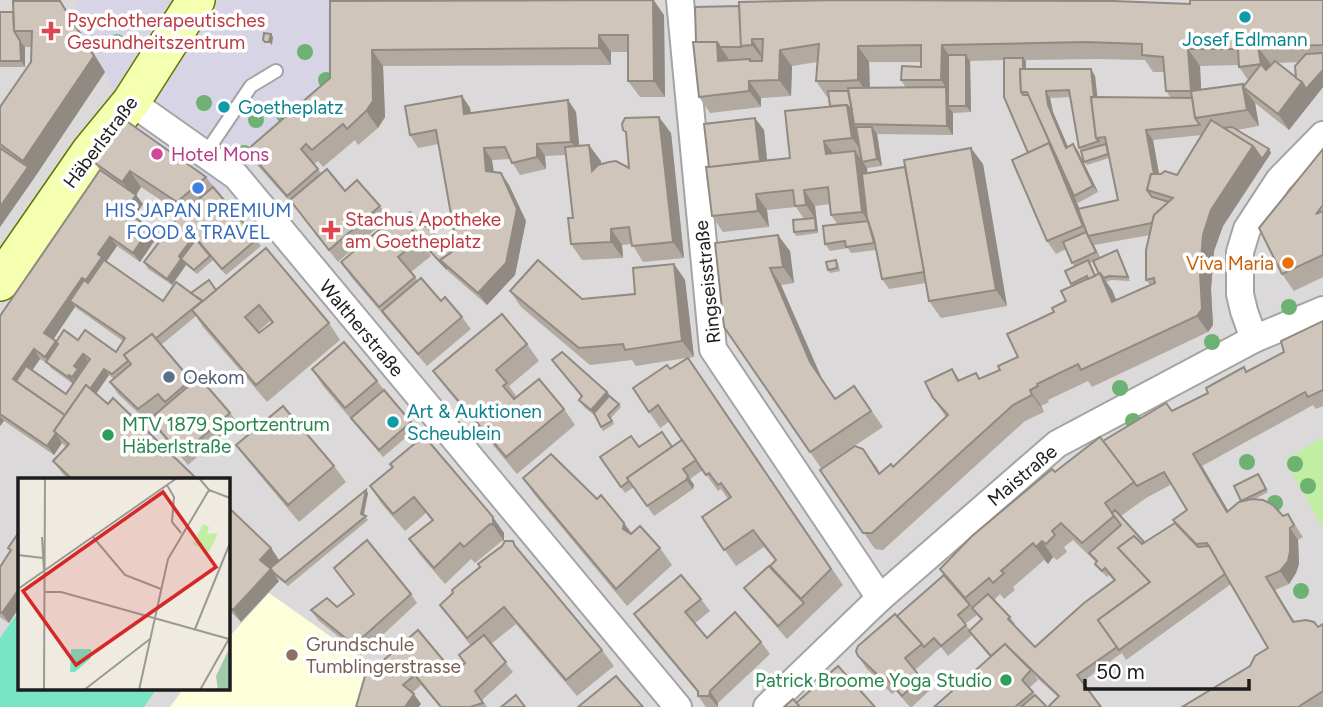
<svg xmlns="http://www.w3.org/2000/svg" width="1323" height="707" font-family="Figtree,sans-serif">
	<style>
		.residential { fill: #dbd9d9; fill-rule: evenodd }
		.education { fill: #fcffda }
		.grass { fill: #c1eea2 }
		.pitch { fill: #78e5c4 }
		.plaza { fill: #d7d5e5 }
		.lines { fill: none; stroke-linecap: round; stroke-linejoin: round }
		.lane-casing { stroke: #a4a4a4; stroke-width: 16 }
		.street-casing { stroke: #a4a4a4; stroke-width: 30 }
		.secondary-casing { stroke: #607700; stroke-width: 40 }
		.lane { stroke: #fff; stroke-width: 12 }
		.street { stroke: #fff; stroke-width: 26 }
		.secondary { stroke: #f4ffb0; stroke-width: 37 }
		.tree { fill: #6db272 }
		.wall { fill: #b2a9a0; fill-rule: evenodd }
		.shaded-wall { fill: #918a82 }
		.building { fill: #cfc5ba; stroke: #918a82; stroke-width: 2; fill-rule: evenodd }
		.culture-dot { fill: #0f9aa8; stroke: #fff; stroke-width: 2.5 }
		.health-dot { fill: #e0444e; stroke: #fff; stroke-width: 2.5 }
		.hotel-dot { fill: #d1479c; stroke: #fff; stroke-width: 2.5 }
		.shop-dot { fill: #3f7fe0; stroke: #fff; stroke-width: 2.5 }
		.food-dot { fill: #e8710a; stroke: #fff; stroke-width: 2.5 }
		.service-dot { fill: #5c6f8a; stroke: #fff; stroke-width: 2.5 }
		.leisure-dot { fill: #2e9e5b; stroke: #fff; stroke-width: 2.5 }
		.education-dot { fill: #8d6e63; stroke: #fff; stroke-width: 2.5 }
		.labels { text-anchor: middle; stroke-width: 7; stroke-linejoin: round; paint-order: stroke }
		.health-label { font-size: 19px; fill: #be3a42; stroke: #fff; text-anchor: start }
		.culture-label { font-size: 19px; fill: #0d838f; stroke: #fff; text-anchor: start }
		.street-label { font-size: 19px; fill: #1d1d1d; stroke: #fff }
		.hotel-label { font-size: 19px; fill: #b23c85; stroke: #fff; text-anchor: start }
		.shop-label { font-size: 19px; fill: #366cbe; stroke: #fff }
		.food-label { font-size: 19px; fill: #c56008; stroke: #fff; text-anchor: end }
		.service-label { font-size: 19px; fill: #4e5e75; stroke: #fff; text-anchor: start }
		.leisure-label { font-size: 19px; fill: #27864d; stroke: #fff; text-anchor: start }
		.education-label { font-size: 19px; fill: #785e54; stroke: #fff; text-anchor: start }
		.inset-road { fill: none; stroke: #9b9993; stroke-width: 2 }
		.view { fill: #d62828; fill-opacity: 0.15; stroke: #d62828; stroke-width: 3.5 }
		.inset-edge { fill: none; stroke: #1d1d1d; stroke-width: 3.5 }
	</style>
	<rect width="100%" height="100%" fill="#efebe1"/>
	<path class="residential" d="M0 0H1323V707H0ZM19 480H228V688H19Z"/>
	<polygon class="education" points="269,593 381,672 421,704 421,707 170,707 184,688 228,688 228,638"/>
	<polygon class="grass" points="1323,437 1323,528 1285,460"/>
	<polygon class="pitch" points="19,611 19,688 157,688 144,707 0,707 0,638"/>
	<polygon class="plaza" points="79,0 353,0 342,17 342,94 258,166 218,194 136,137 105,72 71,17"/>
	<g class="lines">
		<defs>
			<polyline id="lane" points="205,154 251,86 276,71"/>
			<g id="street">
				<polyline points="680,0 713,349 880,598"/>
				<polyline points="131,102 236,176 678,707"/>
				<polyline points="1254,339 1244,311 1240,294 1240,252 1247,229 1279,180 1323,135"/>
				<polyline points="767,707 880,598 1057,444 1254,339 1323,310"/>
			</g>
			<polyline id="secondary" points="0,282 90,152 131,102 196,0"/>
		</defs>
		<use href="#lane" class="lane-casing"/>
		<use href="#street" class="street-casing"/>
		<use href="#secondary" class="secondary-casing"/>
		<use href="#lane" class="lane"/>
		<use href="#street" class="street"/>
		<use href="#secondary" class="secondary"/>
	</g>
	<g class="tree">
		<circle cx="117" cy="42" r="8"/>
		<circle cx="305" cy="52" r="8"/>
		<circle cx="326" cy="80" r="8"/>
		<circle cx="204" cy="103" r="8"/>
		<circle cx="284" cy="115" r="8"/>
		<circle cx="256" cy="120" r="8"/>
		<circle cx="244" cy="153" r="8"/>
		<circle cx="1289" cy="307" r="8"/>
		<circle cx="1212" cy="342" r="8"/>
		<circle cx="1120" cy="388" r="8"/>
		<circle cx="1133" cy="421" r="8"/>
		<circle cx="1247" cy="462" r="8"/>
		<circle cx="1295" cy="464" r="8"/>
		<circle cx="1308" cy="486" r="8"/>
		<circle cx="1275" cy="503" r="8"/>
		<circle cx="1301" cy="591" r="8"/>
	</g>
	<g class="wall">
		<polygon points="426,0 654,0 664,15 665,97 640,97 628,81 628,52 611,52 611,65 383,66 385,117 378,128 358,145 355,140 323,167 318,161 314,164 321,173 345,191 380,206 388,218 338,262 299,212 258,166 247,150"/>
		<path d="M1323 0V87L1289 130 1255 103 1259 126 1237 130 1269 149 1271 153 1223 226 1214 251 1211 289 1213 325 1208 332 1092 387 1088 381 1048 400 1049 402 1041 406 1044 412 1025 421 883 550 875 549 820 470 875 465 880 473 893 467 946 417 933 398 952 369 960 380 976 373 980 379 1000 370 1018 357 1054 312 1066 301 1072 286 1071 284 1074 266 1066 249 1056 254 1047 241 1028 153 1004 60 970 61 971 112 953 113V135L877 134 882 166 867 168V173L983 164 1007 306 941 318 929 301 926 283 889 289 882 279 876 250 851 253 848 248 830 251 825 244 838 225 831 215 830 204 815 206 818 233 796 236 794 232 804 219 796 207 767 210 769 227 723 232 712 216 709 167 764 130 767 161 790 158 830 106 829 97H827L816 81 817 62 792 66 791 96 761 98V107L710 113 699 97 696 42 1190 4ZM1097 59 1145 60 1153 72H1165L1166 91 1171 98 1097 97 1095 76 1091 69H1026L1025 60ZM869 62H921V67L901 80 906 88H870ZM1299 62 1296 78 1277 63ZM1239 65V67L1248 80 1244 86 1201 90 1200 66ZM1071 97 1079 148 1081 151 1084 162 1087 165 1109 158 1118 200 1079 209 1076 200 1078 203 1098 192 1078 151 1073 144 1068 147 1053 112 1050 98ZM1202 135 1177 175 1159 174 1153 140ZM1150 235 1146 280 1150 285 1116 300 1112 290 1106 282 1111 280 1130 281 1119 254 1100 258 1094 245ZM1094 262 1099 274 1096 275 1090 263Z"/>
		<polygon points="60,1 71,17 105,72 0,227 0,107 31,62 32,47 25,47 25,67 0,67 0,12 13,12"/>
		<polygon points="462,96 470,108 471,113 568,100 576,112 579,146 601,161 601,164 629,168 627,135 623,130 671,133 684,258 643,262 632,244 622,245 623,258 582,260 571,244 573,218 566,155 545,156 546,169 520,175 510,159 492,160 494,172 501,173 509,185 526,221 515,275 487,305 449,272 425,246 431,256 411,272 418,281 441,301 462,317 471,329 427,366 352,278 341,262 402,219 453,251 457,248 439,144 418,148 410,135"/>
		<polygon points="1323,149 1323,277 1294,291 1282,274"/>
		<path d="M95 163 206 177 261 246 226 275 211 258 213 260 197 274 186 265 172 285 148 269 144 262 182 214 141 187 136 195 143 204 134 217 157 237 140 262 117 246 106 262 163 301 191 293 216 290 329 323 340 340 267 402 203 327 196 316 161 345 193 382 230 413 237 422 188 465 157 429 150 419 147 421 118 394 110 382 114 379 109 375 96 394 198 480H69L62 473 53 461 66 447 62 443 54 455 4 421 0 426V316L100 170ZM75 307 123 341 116 352 78 340 56 342 53 339ZM270 321 272 323 259 333 258 332ZM40 359 48 364 51 368 73 384 66 394 32 370Z"/>
		<polygon points="715,243 790,251 794,283 781,285 822,379 835,399 854,386 883,427 821,468 724,327"/>
		<polygon points="836,260 838,263 840,271 830,273 828,270"/>
		<polygon points="674,264 685,280 694,357 688,358 843,585 787,639 753,600 744,588 773,570 775,560 764,547 736,566 702,517 728,499 721,489 718,491 703,470 690,479 694,485 693,489 654,516 634,487 625,493 600,457 639,447 673,447 682,440 670,421 660,428 633,388 670,369 686,358 636,366 632,360 590,365 521,307 510,291 582,299 635,294"/>
		<path d="M1323 321V406L1316 409 1313 405 1202 466 1228 511 1241 501 1261 477 1268 492 1255 499 1283 516 1288 514 1303 537 1298 540 1299 564 1296 573 1289 584 1275 590 1294 622 1318 627 1323 624V707H1182L1250 666 1268 648 1231 584 1126 660 1122 653 1082 682 1058 697 1034 675 1038 680 1029 688 1047 707H934L990 657 972 635 948 656 941 647 915 670 930 690 912 707H910L896 691 892 694 866 668 858 656 897 616 944 575 940 569 1055 472 1103 441 1172 411 1208 393 1244 367 1247 372 1284 352ZM1172 484 1187 510 1175 523 1144 542 1121 516 1146 498ZM1073 540 1096 562 1095 564 1100 570 1107 577 1109 575 1114 581 1035 647 1014 625 1015 624 1010 617 994 600 1000 594 1004 599 1015 590 1013 587 1044 560 1048 564 1053 557 1057 560 1067 552 1064 547ZM977 615 982 620 970 630 965 624Z"/>
		<polygon points="527,344 539,361 509,386 517,397 564,409 575,425 517,474 445,387 433,371"/>
		<polygon points="552,360 607,392 619,404 621,407 611,418 614,424 603,431 595,416 584,407 579,400 582,397"/>
		<polygon points="312,369 377,381 416,429 383,457 323,386"/>
		<polygon points="424,436 504,533 504,541 502,541 475,563 471,559 445,584 420,555 409,539 432,521 426,513 405,531 381,503 370,486 393,467"/>
		<polygon points="236,445 334,466 346,482 299,522 248,461"/>
		<polygon points="523,478 597,499 624,523 632,534 660,548 672,565 627,606 534,494"/>
		<polygon points="368,493 364,515 368,520 288,586 275,576 279,581 241,622 228,609 228,507 271,548 279,560"/>
		<polygon points="19,532 9,623 0,617 0,567 11,551 8,548"/>
		<polygon points="525,558 602,650 614,666 577,696 516,624 491,644 513,672 482,700 487,707 440,707 421,685 412,693 421,704 419,707 356,707 378,665 454,673 465,664 459,655 471,646 440,605"/>
		<polygon points="334,568 411,594 417,603 361,655 318,620 311,610 337,607 354,594"/>
		<polygon points="701,599 710,611 695,623 707,638 761,642 770,654 718,703 718,707 706,707 698,696 698,693 642,626 634,614"/>
	</g>
	<g class="shaded-wall">
		<polygon points="653,0 664,15 665,97 654,81"/>
		<polygon points="60,1 71,17 105,72 35,177 23,161"/>
		<polygon points="271,34 273,37 272,45 269,42"/>
		<polygon points="599,35 611,52 611,65 599,48"/>
		<polygon points="752,39 763,56 764,61 752,45"/>
		<polygon points="20,41 25,47 25,67 21,61"/>
		<polygon points="717,42 728,58 729,78 718,61"/>
		<polygon points="942,45 953,61 948,106 953,113 953,135 947,126 946,87 941,80"/>
		<polygon points="858,46 869,62 870,97 858,80"/>
		<polygon points="1258,47 1270,63 1272,81 1261,64"/>
		<polygon points="1188,49 1200,66 1202,107 1191,91"/>
		<polygon points="372,50 383,66 385,117 378,128 366,111"/>
		<polygon points="780,50 792,66 791,96 779,80"/>
		<polygon points="966,55 970,61 971,112 966,106"/>
		<polygon points="1023,58 1026,61 1025,92 1023,92"/>
		<polygon points="1091,69 1095,76 1102,137 1098,138"/>
		<polygon points="1323,70 1323,87 1289,130 1278,114 1302,82"/>
		<polygon points="749,81 761,98 761,107 749,91"/>
		<polygon points="1243,87 1255,103 1259,126 1247,110"/>
		<polygon points="1046,91 1050,98 1053,112 1071,154 1066,148 1048,105"/>
		<polygon points="462,96 470,108 473,127 464,114"/>
		<polygon points="568,100 576,112 580,154 571,142"/>
		<polygon points="847,105 854,114 854,124 861,134 864,154 852,138"/>
		<polygon points="659,117 671,133 684,258 673,242"/>
		<polygon points="755,118 764,130 769,178 760,166"/>
		<polygon points="872,127 877,134 882,166 877,159"/>
		<polygon points="1146,130 1153,140 1162,191 1155,181"/>
		<polygon points="824,141 836,157 826,154"/>
		<polygon points="1049,143 1076,200 1090,235 1083,226"/>
		<polygon points="537,144 545,156 546,169 537,157"/>
		<polygon points="1073,144 1078,151 1098,192 1093,186"/>
		<polygon points="589,145 601,161 604,187 592,171"/>
		<polygon points="1253,146 1265,162 1223,226 1214,251 1211,289 1213,325 1208,332 1197,316 1203,235 1211,210"/>
		<polygon points="484,148 492,160 495,183 486,171"/>
		<polygon points="971,148 983,164 1007,306 996,290"/>
		<polygon points="1269,149 1271,153 1265,162 1262,159"/>
		<polygon points="855,151 867,168 873,228 862,212"/>
		<polygon points="28,167 35,177 0,227 0,207"/>
		<polygon points="130,171 141,187 136,195 143,204 132,220 125,211 134,198 122,182"/>
		<polygon points="501,173 509,185 526,221 515,275 487,305 478,293"/>
		<polygon points="804,190 815,206 818,233 816,230 815,218 806,205"/>
		<polygon points="756,194 767,210 769,227 758,211"/>
		<polygon points="150,228 157,237 140,262 133,253"/>
		<polygon points="611,229 622,245 623,258 611,242"/>
		<polygon points="778,235 790,251 794,283 783,267"/>
		<polygon points="194,236 199,243 183,261 186,265 172,285 167,279 179,256"/>
		<polygon points="110,237 117,246 106,262 93,290 86,280 98,254"/>
		<polygon points="1090,238 1094,245 1100,258 1096,252"/>
		<polygon points="674,264 685,280 694,357 682,341"/>
		<polygon points="770,268 781,285 822,379 810,362"/>
		<polygon points="1100,273 1112,290 1124,318 1112,302"/>
		<polygon points="82,278 89,287 70,301 75,307 51,343 44,333"/>
		<polygon points="56,341 63,351 50,364 45,357"/>
		<polygon points="34,349 40,359 21,387 13,379"/>
		<polygon points="83,354 88,361 80,372 83,376 77,384 72,377 74,366"/>
		<polygon points="104,369 109,375 64,440 56,433"/>
		<polygon points="69,375 74,381 73,384 68,377"/>
		<polygon points="1030,390 1041,406 1044,412 1032,395"/>
		<polygon points="607,392 612,399 596,417 591,410"/>
		<polygon points="0,416 4,421 0,426"/>
		<polygon points="56,433 62,443 54,455 47,446"/>
		<polygon points="863,449 875,465 890,491 879,474"/>
		<polygon points="1193,454 1202,466 1236,524 1227,512"/>
		<polygon points="688,476 694,485 693,489 686,480"/>
		<polygon points="366,490 368,493 363,517 361,514"/>
		<polygon points="493,517 504,533 504,541 493,525"/>
		<polygon points="624,523 636,540 623,529"/>
		<polygon points="1290,528 1298,540 1299,564 1296,573 1289,584 1280,571"/>
		<polygon points="1042,541 1053,557 1048,564 1036,547"/>
		<polygon points="271,548 279,560 271,569 279,581 241,622 233,610 260,560"/>
		<polygon points="1266,577 1275,590 1302,634 1293,622"/>
		<polygon points="19,589 19,608 9,623 2,613"/>
		<polygon points="710,691 718,703 718,707 709,696"/>
		<polygon points="414,694 421,704 419,707 405,707"/>
	</g>
	<g class="building">
		<polygon points="653,0 654,81 628,81 628,35 599,35 599,48 372,50 373,101 366,111 347,129 343,124 312,150 306,144 301,149 318,169 287,196 247,150 330,78 330,1"/>
		<path d="M840 0 1113 1 1190 4V0H1323V45L1258 47 1261 64 1266 70 1275 61 1302 82 1278 114 1243 87 1247 110 1195 118 1191 91H1166L1163 57 1142 55V44L1086 42 942 45 941 80H901L902 66 921 67V45L858 46V80L843 81H816L819 44 780 50 779 80 749 81V91L699 97 693 42H717L718 61 750 59V61H762L763 39H752V45L740 46 739 2ZM1188 49H1238L1239 67 1261 64 1243 87V84L1191 91Z"/>
		<polygon points="13,1 60,1 94,56 23,161 0,144 0,107 31,62 32,31 14,31"/>
		<polygon points="739,6 741,47 720,47 717,42 696,42 695,7"/>
		<polygon points="0,12 13,12 14,31 20,41 21,61 0,61"/>
		<polygon points="264,33 271,34 269,42 265,42 263,40"/>
		<polygon points="1323,53 1323,70 1306,89 1302,82 1296,78 1295,66 1306,54"/>
		<rect x="948" y="55" width="18" height="51"/>
		<polygon points="1004,58 1023,58 1023,69 1020,69 1021,92 1023,95 1029,95 1051,145 1049,143 1028,153 1004,97"/>
		<polygon points="1020,69 1091,69 1094,97 1091,97 1096,138 1099,141 1079,148 1069,90 1046,91 1048,105 1066,148 1073,144 1093,186 1074,196 1027,92 1021,92"/>
		<polygon points="946,87 947,126 854,124 848,88"/>
		<polygon points="828,91 848,91 852,111 847,105 830,106"/>
		<polygon points="462,96 464,114 568,100 571,142 537,144 537,157 512,163 505,147 484,148 486,171 501,173 517,209 506,263 478,293 440,260 457,248 436,130 410,135 405,106"/>
		<polygon points="1091,97 1192,98 1195,118 1200,125 1146,130 1154,174 1151,174 1147,190 1152,197 1169,202 1154,215 1152,223 1088,236 1078,209 1118,200 1105,137 1096,138"/>
		<polygon points="847,105 852,138 824,141 826,154 855,151 862,212 831,215 828,187 804,190 806,205 795,206 793,190 756,194 758,211 712,216 706,167 790,158 785,111"/>
		<polygon points="659,117 673,242 632,246 629,227 611,229 611,242 571,244 568,218 573,218 565,147 589,145 592,171 598,165 609,162 616,161 629,168 626,132 623,130 622,124 625,118"/>
		<polygon points="755,118 760,161 709,167 704,124"/>
		<polygon points="125,120 206,177 177,202 130,171 122,182 95,163"/>
		<polygon points="1211,120 1253,146 1211,210 1203,235 1200,273 1202,309 1197,316 1081,370 1078,364 1037,384 1038,386 1030,390 1032,395 1013,405 872,533 863,533 820,470 855,446 863,449 879,474 891,464 893,467 948,415 933,398 925,382 952,369 958,381 976,373 979,379 1000,370 998,366 1018,357 1007,334 1054,312 1052,308 1066,301 1061,291 1100,273 1112,302 1155,283 1154,278 1146,280 1146,250 1154,215 1173,198 1147,190 1151,174 1161,174 1165,171 1177,175"/>
		<polygon points="856,127 872,127 877,159 862,162"/>
		<polygon points="1232,127 1269,149 1262,159 1253,146 1224,128"/>
		<polygon points="1049,143 1083,226 1047,241 1012,160"/>
		<polygon points="1106,144 1108,154 1084,162 1081,151"/>
		<polygon points="0,148 28,167 0,207"/>
		<polygon points="971,148 996,290 929,301 904,160"/>
		<polygon points="1323,149 1323,205 1316,214 1323,211 1323,255 1282,274 1259,228"/>
		<polygon points="905,167 924,272 882,279 874,239 867,218 862,174"/>
		<polygon points="327,169 345,191 357,180 380,206 329,250 290,200"/>
		<polygon points="100,170 136,195 125,211 150,228 133,253 110,237 98,254 102,257 86,280 82,278 44,333 56,341 45,357 34,349 13,379 65,415 54,431 56,433 47,446 0,414 0,316"/>
		<polygon points="213,187 257,239 222,269 194,236 179,256 181,259 167,279 144,262 178,217"/>
		<polygon points="410,212 453,251 440,260 447,269 422,243 402,219"/>
		<polygon points="398,214 420,239 398,257 415,277 379,307 341,262"/>
		<polygon points="815,218 816,230 794,232 793,220"/>
		<polygon points="868,221 874,243 846,247 845,241 825,244 823,226"/>
		<polygon points="1086,232 1096,252 1072,263 1063,242"/>
		<polygon points="778,235 783,267 770,268 810,362 835,399 854,386 871,411 810,452 724,327 715,243"/>
		<polygon points="196,239 210,256 194,270 181,259"/>
		<path d="M266 248 329 323 256 385 192 310ZM259 305 273 322 259 333 245 317Z"/>
		<polygon points="1117,250 1128,277 1109,276 1104,278 1100,273 1099,274 1093,261"/>
		<polygon points="104,260 163,301 176,282 202,301 155,339 152,334 124,355 128,361 112,374 104,369 90,389 86,385 65,415 16,381 26,366 66,394 90,359 83,354 74,366 78,369 72,377 69,375 68,377 46,362 58,344 56,342 64,330 78,340 85,330 116,352 125,338 70,301 84,280 88,283"/>
		<polygon points="538,260 582,299 635,294 633,268 674,264 682,341 625,350 623,344 579,348 510,291"/>
		<polygon points="836,260 837,268 828,270 826,262"/>
		<polygon points="1088,260 1095,276 1088,279 1087,276 1071,284 1065,271"/>
		<polygon points="421,278 441,301 445,297 462,317 418,354 382,311"/>
		<polygon points="209,280 216,290 203,301 191,293"/>
		<polygon points="502,314 527,344 496,370 507,383 503,386 514,399 539,379 564,409 506,457 433,371"/>
		<polygon points="1323,321 1323,390 1308,397 1305,392 1193,454 1227,512 1239,502 1252,499 1263,500 1273,505 1283,516 1288,514 1294,525 1290,528 1290,552 1288,561 1280,571 1266,577 1293,622 1306,620 1314,622 1318,627 1323,624 1323,691 1298,707 1182,707 1250,666 1255,656 1268,648 1207,543 1196,544 1173,520 1187,510 1164,472 1137,486 1103,441 1166,403 1172,411 1208,393 1206,388 1244,367 1246,372 1284,352 1281,341"/>
		<polygon points="152,334 191,380 165,402 158,394 138,409 110,382 131,364 124,355"/>
		<polygon points="344,342 377,381 345,408 312,369"/>
		<polygon points="562,352 607,392 591,410 579,400 582,396 552,360"/>
		<polygon points="688,358 831,569 801,599 770,566 776,560 753,530 724,550 702,517 731,497 721,483 718,485 709,473 706,475 658,405 649,412 633,388 667,365 670,369"/>
		<polygon points="199,377 230,413 181,455 150,419"/>
		<polygon points="86,385 108,404 113,398 198,480 73,480 53,461 69,444 54,431"/>
		<polygon points="384,390 411,422 379,450 351,418"/>
		<polygon points="609,396 619,404 608,415 612,421 601,427 594,413"/>
		<polygon points="283,406 334,466 288,505 236,445"/>
		<polygon points="662,432 672,447 627,478 629,481 621,487 600,457 631,436 639,447"/>
		<polygon points="424,436 493,517 493,525 490,524 464,547 460,543 434,568 409,539 433,520 414,497 393,514 370,486 393,467 390,464"/>
		<polygon points="1100,437 1134,482 1105,503 1114,516 1082,543 1061,523 1052,531 1055,535 1046,544 1042,541 1036,547 1033,543 1001,571 1004,573 993,583 989,578 965,598 940,569 972,536 1052,469 1055,472"/>
		<polygon points="682,440 696,460 683,469 688,476 686,480 647,506 627,478"/>
		<polygon points="551,454 597,499 601,495 624,523 623,529 631,534 640,526 660,548 616,589 523,478"/>
		<polygon points="1258,474 1266,489 1241,501 1234,486"/>
		<polygon points="366,490 361,514 366,516 285,582 273,572 271,569 269,569"/>
		<polygon points="228,507 271,548 260,560 271,569 233,610 228,605"/>
		<polygon points="1115,510 1144,542 1142,544 1134,536 1118,548 1150,582 1098,620 1117,647 1077,675 1101,707 1048,707 1059,696 1005,644 991,656 969,631 982,619 972,608 988,594 1010,617 1008,619 1035,647 1084,603 1115,580 1105,568 1102,571 1095,564 1097,561 1089,553 1121,525 1112,513"/>
		<polygon points="1175,523 1198,547 1209,546 1225,574 1119,650 1098,620 1150,582 1118,548 1134,536 1142,544"/>
		<polygon points="19,532 19,589 2,613 0,612 0,567 11,550 8,548"/>
		<polygon points="367,540 411,594 354,645 311,610 327,598 337,607 354,594 334,568"/>
		<polygon points="505,541 513,541 515,546 602,650 566,680 504,607 467,638 440,605 453,593 452,590 480,567 478,564 502,546"/>
		<polygon points="769,566 804,603 778,626 744,588"/>
		<polygon points="681,575 701,599 685,612 707,638 735,612 761,642 710,691 709,696 698,696 698,691 634,614"/>
		<polygon points="944,575 970,605 958,615 966,625 941,646 934,638 924,647 897,616"/>
		<polygon points="895,614 922,644 905,658 921,678 902,696 887,678 884,681 858,656 856,651 858,646"/>
		<polygon points="418,630 454,673 465,663 459,655 484,635 506,662 475,691 483,703 470,707 441,707 415,675 403,685 414,694 405,707 356,707 365,676 375,662 378,665"/>
		<polygon points="1005,644 1031,670 1022,680 1033,692 1015,707 934,707"/>
		<polygon points="838,666 875,707 800,707 796,703"/>
		<polygon points="616,676 643,707 578,707"/>
		<polygon points="516,695 525,707 501,707"/>
		<polygon points="1035,695 1047,707 1021,707"/>
		<polygon points="793,699 800,707 784,707"/>
	</g>
	<g class="culture-dot">
		<circle cx="1245" cy="17" r="7"/>
		<circle cx="224" cy="107" r="7"/>
		<circle cx="393" cy="422" r="7"/>
	</g>
	<g class="health-dot">
		<path d="M47.5 20.5h7v7h7v7h-7v7h-7v-7h-7v-7h7z"/>
		<path d="M327.5 219.5h7v7h7v7h-7v7h-7v-7h-7v-7h7z"/>
	</g>
	<circle class="hotel-dot" cx="157" cy="154" r="7"/>
	<circle class="shop-dot" cx="198" cy="188" r="7"/>
	<circle class="food-dot" cx="1288" cy="263" r="7"/>
	<circle class="service-dot" cx="169" cy="377" r="7"/>
	<g class="leisure-dot">
		<circle cx="108" cy="435" r="7"/>
		<circle cx="1006" cy="680" r="7"/>
	</g>
	<circle class="education-dot" cx="292" cy="655" r="7"/>
	<g class="labels">
		<g class="health-label">
			<text x="67" y="27">Psychotherapeutisches<tspan x="67" dy="22">Gesundheitszentrum</tspan></text>
			<text x="345" y="226">Stachus Apotheke<tspan x="345" dy="22">am Goetheplatz</tspan></text>
		</g>
		<g class="culture-label">
			<text x="1245" y="46" text-anchor="middle">Josef Edlmann</text>
			<text x="238" y="114">Goetheplatz</text>
			<text x="407" y="418">Art &amp; Auktionen<tspan x="407" dy="22">Scheublein</tspan></text>
		</g>
		<g class="street-label">
			<text transform="translate(100 142) rotate(-53)" y="7">Häberlstraße</text>
			<text transform="translate(707 282) rotate(-96)" y="7">Ringseisstraße</text>
			<text transform="translate(362 328) rotate(50)" y="7">Waltherstraße</text>
			<text transform="translate(1022 475) rotate(-40)" y="7">Maistraße</text>
		</g>
		<g class="hotel-label">
			<text x="171" y="161">Hotel Mons</text>
		</g>
		<g class="shop-label">
			<text x="198" y="217">HIS JAPAN PREMIUM<tspan x="198" dy="22">FOOD &amp; TRAVEL</tspan></text>
		</g>
		<g class="food-label">
			<text x="1274" y="270">Viva Maria</text>
		</g>
		<g class="service-label">
			<text x="183" y="384">Oekom</text>
		</g>
		<g class="leisure-label">
			<text x="122" y="431">MTV 1879 Sportzentrum<tspan x="122" dy="22">Häberlstraße</tspan></text>
			<text x="992" y="687" text-anchor="end">Patrick Broome Yoga Studio</text>
		</g>
		<g class="education-label">
			<text x="306" y="651">Grundschule<tspan x="306" dy="22">Tumblingerstrasse</tspan></text>
		</g>
	</g>
	<g transform="translate(18 478)">
		<rect width="212" height="212" fill="#efebe1"/>
		<path d="M185 46 191 49 189 56 200 55 191 74 175 66Z" fill="#c1eea2"/>
		<path d="M212 169V212H200L198 198Z" fill="#a0caaa"/>
		<path d="M53 171H73V180L57 194H52Z" fill="#78e5c4"/>
		<path class="inset-road" d="M181 0 191 12 212 20M149 7 156 19 154 44 163 55M24 59 26 93M75 59 107 97 143 111M0 77 25 80M0 111 159 0M27 114H43L211 161M177 151 212 65M26 212 27 0M66 212 132 161M121 212 150 81 191 12M182 212 212 159"/>
		<path class="view" d="M145 14 198 89 58 187 5 113Z"/>
		<rect width="212" height="212" class="inset-edge"/>
	</g>
	<path d="M1085 679v10h164v-10" fill="none" stroke="#1d1d1d" stroke-width="3.5"/>
	<text x="1096" y="679" font-size="21" fill="#1d1d1d" stroke="#ffffff" stroke-width="5" paint-order="stroke">50 m</text>
</svg>
